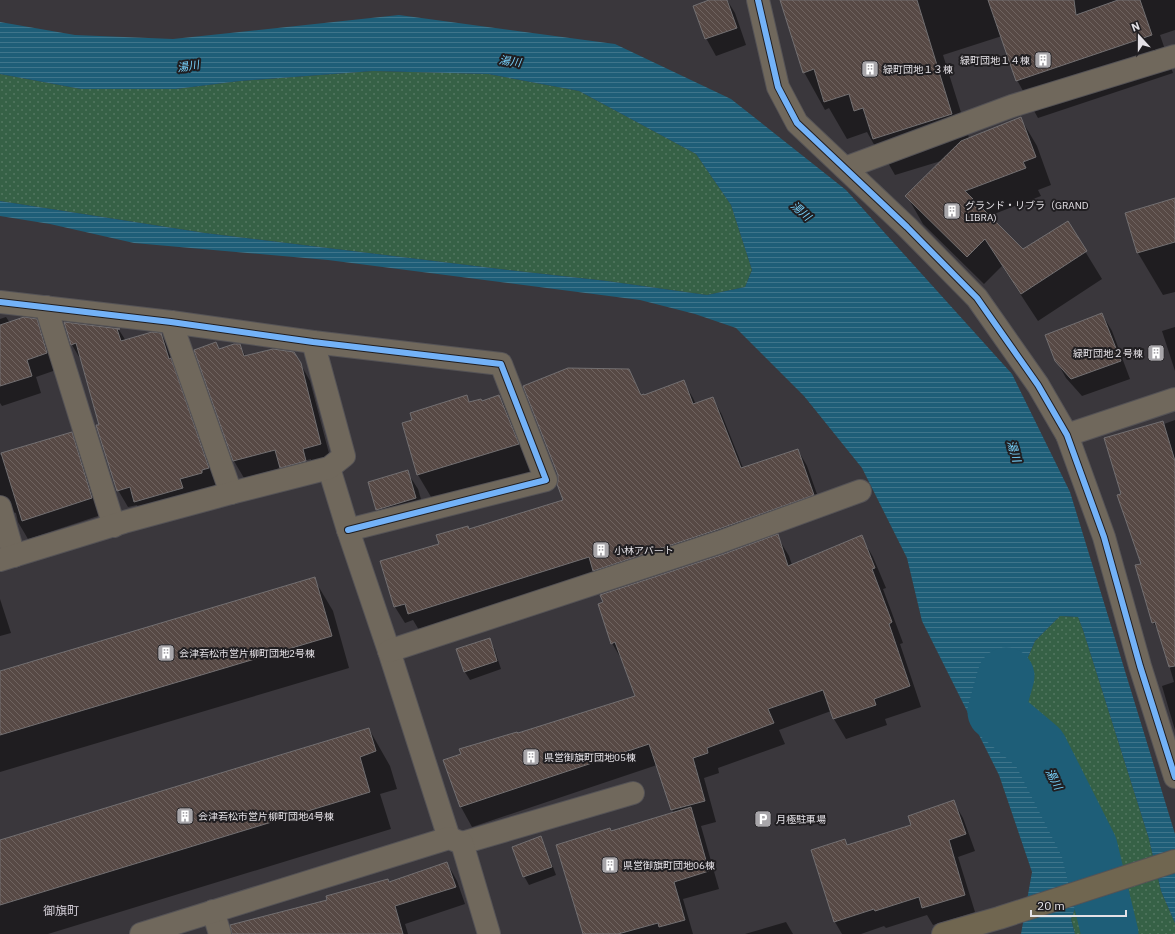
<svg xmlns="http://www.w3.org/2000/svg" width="1175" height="934" font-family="'IBM Plex Sans','Noto Sans JP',sans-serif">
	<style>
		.grass { fill: url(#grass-dots) }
		.water { fill: url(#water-rules) }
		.shadow { fill: #0007; fill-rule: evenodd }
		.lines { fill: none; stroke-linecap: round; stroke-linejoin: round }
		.river { stroke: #1e5e78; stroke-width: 57 }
		.building { fill: url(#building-back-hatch); stroke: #726f71 }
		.minor-casing { stroke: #555356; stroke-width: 24 }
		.primary-casing { stroke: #555356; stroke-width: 24 }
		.minor { stroke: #70685c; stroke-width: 22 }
		.primary { stroke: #706650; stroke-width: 22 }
		.cycleway-casing { stroke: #201e21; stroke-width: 8 }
		.cycleway { stroke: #73b2f8; stroke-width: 6 }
		.labels { text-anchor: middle; stroke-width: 4; stroke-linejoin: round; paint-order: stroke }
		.poi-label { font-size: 10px; fill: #e4e1e6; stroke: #201e21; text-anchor: start }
		.water-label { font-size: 11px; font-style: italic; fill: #78d3fd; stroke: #201e21 }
		.quarter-label { font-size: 12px; fill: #d2cdd6; stroke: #201e21 }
	</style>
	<defs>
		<pattern id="grass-dots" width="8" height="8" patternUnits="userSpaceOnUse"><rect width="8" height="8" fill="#366146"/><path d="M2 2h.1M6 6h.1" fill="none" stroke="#537761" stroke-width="1.8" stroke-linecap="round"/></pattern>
		<pattern id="water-rules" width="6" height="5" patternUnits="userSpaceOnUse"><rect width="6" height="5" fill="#1e5e78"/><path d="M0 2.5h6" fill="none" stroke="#3f758b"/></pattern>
		<pattern id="building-back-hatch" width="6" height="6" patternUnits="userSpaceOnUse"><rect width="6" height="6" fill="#574945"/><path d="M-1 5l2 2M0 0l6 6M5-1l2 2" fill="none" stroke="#6f6360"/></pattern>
	</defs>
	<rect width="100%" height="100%" fill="#3a373c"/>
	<g class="grass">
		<polygon points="373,71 488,74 579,91 696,154 731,205 752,270 745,287 707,295 607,281 508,270 205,233 0,201 0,74 81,89 176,89 240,81"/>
		<polygon points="1060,616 1078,617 1083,630 1149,839 1161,891 1175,923 1175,934 1075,934 1071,919 1096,855 1075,834 1051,819 1033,788 1024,696 1020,676 1035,641"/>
	</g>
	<polygon class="water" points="399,15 615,44 731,99 846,190 1012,374 1070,492 1175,834 1175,923 1161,891 1149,839 1083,630 1078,617 1060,616 1035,641 1020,676 1024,696 1033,788 1051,819 1075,834 1096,855 1071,919 1075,934 1021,934 1032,872 999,775 922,621 907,558 862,468 804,396 736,328 695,314 640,300 328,260 134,243 50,224 0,216 0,201 205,233 508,270 607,281 707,295 745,287 752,270 731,205 696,154 579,91 488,74 373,71 240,81 176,89 81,89 0,74 0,22 75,35 173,39"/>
	<g class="shadow">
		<polygon points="712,0 727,0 735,13 746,45 716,56 706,38"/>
		<polygon points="781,0 1175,0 1175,30 1160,35 1173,73 1038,118 1017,80 1002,36 943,55 969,138 1021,119 1037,146 1051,185 1038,190 1041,196 989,216 1023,251 1067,222 1102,279 1038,321 1002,266 984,284 923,224 907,196 941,161 895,175 879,147 876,148 867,132 847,139 829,108 825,110 804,72"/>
		<polygon points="1175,199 1175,292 1163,295 1138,253 1126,214"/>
		<polygon points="1102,314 1112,331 1130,379 1082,396 1066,378 1056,360"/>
		<polygon points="6,317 10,323 36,320 46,337 56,370 36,377 41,393 2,406 0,403 0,319"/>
		<polygon points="65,323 119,330 126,341 161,334 171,352 176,370 180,377 218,485 211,487 212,490 145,519 137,505 128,507 118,490 82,362 72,345"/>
		<polygon points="1175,327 1175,371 1162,331"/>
		<path d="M216 343 219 350 240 345 246 357 300 363 310 381 331 461 291 484 281 468 244 478 234 461ZM311 459V460L283 468V466Z"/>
		<polygon points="629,370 642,395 644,396 683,381 693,398 696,405 713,398 722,415 743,468 798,450 807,466 823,511 419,630 413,620 405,623 395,607 441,544 469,530 565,500"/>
		<polygon points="467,396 470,403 482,402 499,396 518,428 536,477 437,507 418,475 403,424 414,420"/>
		<polygon points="1175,420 1175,730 1162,686 1174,682 1160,634 1153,622 1143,564 1122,495 1163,422 1164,424"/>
		<polygon points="71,434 81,451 101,515 28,539 18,522 16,513 13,512 7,512 0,517 0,455"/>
		<polygon points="407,472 418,489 426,516 387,527 377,509"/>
		<polygon points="777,536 789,556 792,565 861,536 873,557 886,588 883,589 903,643 900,644 921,707 885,719 887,725 846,739 834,719 831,711 779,730 785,744 718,768 719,773 704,778 716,822 701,826 719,889 683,899 693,934 584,934 611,832 674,813 657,765 472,827 461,807 517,734 636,697 624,664 612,643 724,555"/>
		<polygon points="314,579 333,611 349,668 0,772 0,672"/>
		<polygon points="0,599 11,633 0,636"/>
		<polygon points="489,639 494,648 501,669 470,680 465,672"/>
		<polygon points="369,729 390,766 397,789 380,794 391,829 48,934 0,934 0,841"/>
		<polygon points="953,801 963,818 975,851 958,857 975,912 933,925 927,915 886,928 884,926 861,934 842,934 835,922 845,840 848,846 912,826"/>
		<polygon points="541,837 545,846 556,875 529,885 524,876"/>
		<polygon points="447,863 457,881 465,904 405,924 408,934 267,934 389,883"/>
		<polygon points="786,922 793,934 745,934"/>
	</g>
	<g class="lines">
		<polyline class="river" points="1006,676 996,712 1039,748 1089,847 1110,934"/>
	</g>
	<g class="building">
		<polygon points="709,0 727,0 737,28 705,39 693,6"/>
		<polygon points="780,0 917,0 952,114 873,139 863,108 854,111 849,94 824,102 814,69 803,73"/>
		<polygon points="988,0 1074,0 1076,15 1118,0 1140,0 1152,35 1016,81"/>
		<polygon points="1021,117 1036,157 1023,162 1026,168 965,191 1023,249 1068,221 1087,251 1021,294 985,239 967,257 905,196 961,141"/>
		<polygon points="1175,198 1175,242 1137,253 1125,213"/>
		<polygon points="1102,313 1121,361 1071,379 1055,361 1045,335"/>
		<polygon points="24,317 37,319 47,353 27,360 32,376 0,386 0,325"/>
		<polygon points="64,322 120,329 117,329 121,341 152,332 161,333 169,359 171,358 209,468 202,470 202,473 180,479 183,488 134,502 130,487 117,491 96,425 99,425 76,343 71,345"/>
		<polygon points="216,342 219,349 234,344 240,344 244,356 273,349 294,352 301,363 321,444 303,449 306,461 280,468 275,450 233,461 194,350"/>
		<polygon points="568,368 629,369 641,395 644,394 644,395 684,380 693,404 713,397 741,468 798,449 814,495 716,530 593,571 589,557 408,614 405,604 394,607 380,561 439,544 436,535 468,526 469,529 563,500 557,484 558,482 558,475 523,386"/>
		<polygon points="467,395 469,402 481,399 482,401 499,395 519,444 417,475 402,423 412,420 410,413"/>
		<polygon points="1163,421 1175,461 1175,666 1169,667 1155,622 1152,623 1135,565 1141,564 1117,495 1121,494 1104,438"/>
		<polygon points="72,432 92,498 22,521 1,453"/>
		<polygon points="408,470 416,498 376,510 368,482"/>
		<polygon points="778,534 788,566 862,535 875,568 872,569 892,622 889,624 910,686 874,699 876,705 833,719 823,690 768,709 774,723 707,748 708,753 693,758 705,801 671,810 649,744 460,807 443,760 461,754 459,749 517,732 518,733 635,696 615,642 611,644 598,604 603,602 600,595 724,554"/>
		<polygon points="315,577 332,636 0,735 0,671"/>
		<polygon points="490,638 497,661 464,672 456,649"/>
		<polygon points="369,728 376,751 360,757 370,792 0,905 0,840"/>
		<polygon points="954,800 966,834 949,840 965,895 922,908 919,897 875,911 874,909 834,922 811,850 845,839 847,845 911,825 908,816"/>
		<polygon points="691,807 709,871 674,882 685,920 659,927 658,923 618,934 583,934 556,845 610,828 611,831"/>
		<polygon points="541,836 552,867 523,877 512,847"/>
		<polygon points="447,862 456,887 395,906 403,934 232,934 230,925 327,900 326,896 388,879 389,882"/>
	</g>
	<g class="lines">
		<defs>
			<g id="minor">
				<polyline points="758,0 778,87 797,123 907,227 977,298 1038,385 1067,435 1104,537 1140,666 1175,777"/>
				<polyline points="845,168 1012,106 1175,56"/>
				<polyline points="0,302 171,322 313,342 501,364 546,480 348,530"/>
				<polyline points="46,307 114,526"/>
				<polyline points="171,322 231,493"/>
				<polyline points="1067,435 1175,399"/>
				<polyline points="329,468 348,530 389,651 449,838"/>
				<polyline points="0,507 14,556"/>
				<polyline points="0,560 124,522 231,493 329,468 344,456 313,342"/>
				<polyline points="389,651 720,542 860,491"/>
				<polyline points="462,843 633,793"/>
				<polyline points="213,911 220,934"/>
				<polyline points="141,934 449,838 462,843 489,934"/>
			</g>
			<polyline id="primary" points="943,934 999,918 1175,861"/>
		</defs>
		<use href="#minor" class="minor-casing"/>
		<use href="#primary" class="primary-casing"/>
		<use href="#minor" class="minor"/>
		<use href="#primary" class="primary"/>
		<defs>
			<g id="cycleway">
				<polyline points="758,0 778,87 797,123 907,227 977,298 1038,385 1067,435 1104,537 1140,666 1175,777"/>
				<polyline points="0,302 171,322 313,342 501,364 546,480 348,530"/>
			</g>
		</defs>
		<use href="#cycleway" class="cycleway-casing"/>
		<use href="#cycleway" class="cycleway"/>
	</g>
	<defs>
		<symbol id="building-square" viewBox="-11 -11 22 22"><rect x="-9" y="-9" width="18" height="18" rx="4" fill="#a8a6aa" stroke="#201e21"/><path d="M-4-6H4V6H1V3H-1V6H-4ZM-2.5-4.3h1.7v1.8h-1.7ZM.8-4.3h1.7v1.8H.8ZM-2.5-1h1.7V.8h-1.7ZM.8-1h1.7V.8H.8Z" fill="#fff"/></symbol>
		<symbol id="parking-square" viewBox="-11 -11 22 22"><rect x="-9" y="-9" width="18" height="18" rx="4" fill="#a8a6aa" stroke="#201e21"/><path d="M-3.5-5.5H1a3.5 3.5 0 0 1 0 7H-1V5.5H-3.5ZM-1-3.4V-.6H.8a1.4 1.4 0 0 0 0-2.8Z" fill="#fff"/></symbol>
	</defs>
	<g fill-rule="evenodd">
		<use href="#building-square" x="1033" y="50" width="20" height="20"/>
		<use href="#building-square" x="860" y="59" width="20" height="20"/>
		<use href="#building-square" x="942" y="201" width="20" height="20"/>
		<use href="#building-square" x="1146" y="343" width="20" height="20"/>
		<use href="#building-square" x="591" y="540" width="20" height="20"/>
		<use href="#building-square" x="156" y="643" width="20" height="20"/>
		<use href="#building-square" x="521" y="747" width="20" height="20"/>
		<use href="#building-square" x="175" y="806" width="20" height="20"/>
		<use href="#parking-square" x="753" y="809" width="20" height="20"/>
		<use href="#building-square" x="600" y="855" width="20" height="20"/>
	</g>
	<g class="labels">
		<g class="poi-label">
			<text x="1030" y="64" text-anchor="end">緑町団地１４棟</text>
			<text x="883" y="73">緑町団地１３棟</text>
			<text x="965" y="209">グランド・リブラ（GRAND<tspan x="965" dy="12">LIBRA)</tspan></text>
			<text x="1143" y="357" text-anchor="end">緑町団地２号棟</text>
			<text x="614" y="554">小林アパート</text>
			<text x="179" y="657">会津若松市営片柳町団地2号棟</text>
			<text x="544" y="761">県営御旗町団地05棟</text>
			<text x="198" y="820">会津若松市営片柳町団地4号棟</text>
			<text x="776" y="823">月極駐車場</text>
			<text x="623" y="869">県営御旗町団地06棟</text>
		</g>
		<g class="water-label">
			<text transform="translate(510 61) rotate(8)" y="4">湯川</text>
			<text transform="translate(188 66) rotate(-9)" y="4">湯川</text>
			<text transform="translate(801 211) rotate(41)" y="4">湯川</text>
			<text transform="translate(1014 451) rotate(73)" y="4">湯川</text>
			<text transform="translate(1054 779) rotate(63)" y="4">湯川</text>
		</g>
		<g class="quarter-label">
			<text x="61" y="915">御旗町</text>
		</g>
	</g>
	<g transform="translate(1139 36) rotate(339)" stroke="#201e21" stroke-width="3" paint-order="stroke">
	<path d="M0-3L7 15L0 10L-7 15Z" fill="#e4e1e6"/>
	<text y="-6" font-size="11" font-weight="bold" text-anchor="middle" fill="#e4e1e6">N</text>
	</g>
	<path d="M1031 910v6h95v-6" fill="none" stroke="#e4e1e6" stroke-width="2"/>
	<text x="1037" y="910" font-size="12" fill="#e4e1e6" stroke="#201e21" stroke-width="3" paint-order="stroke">20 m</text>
</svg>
